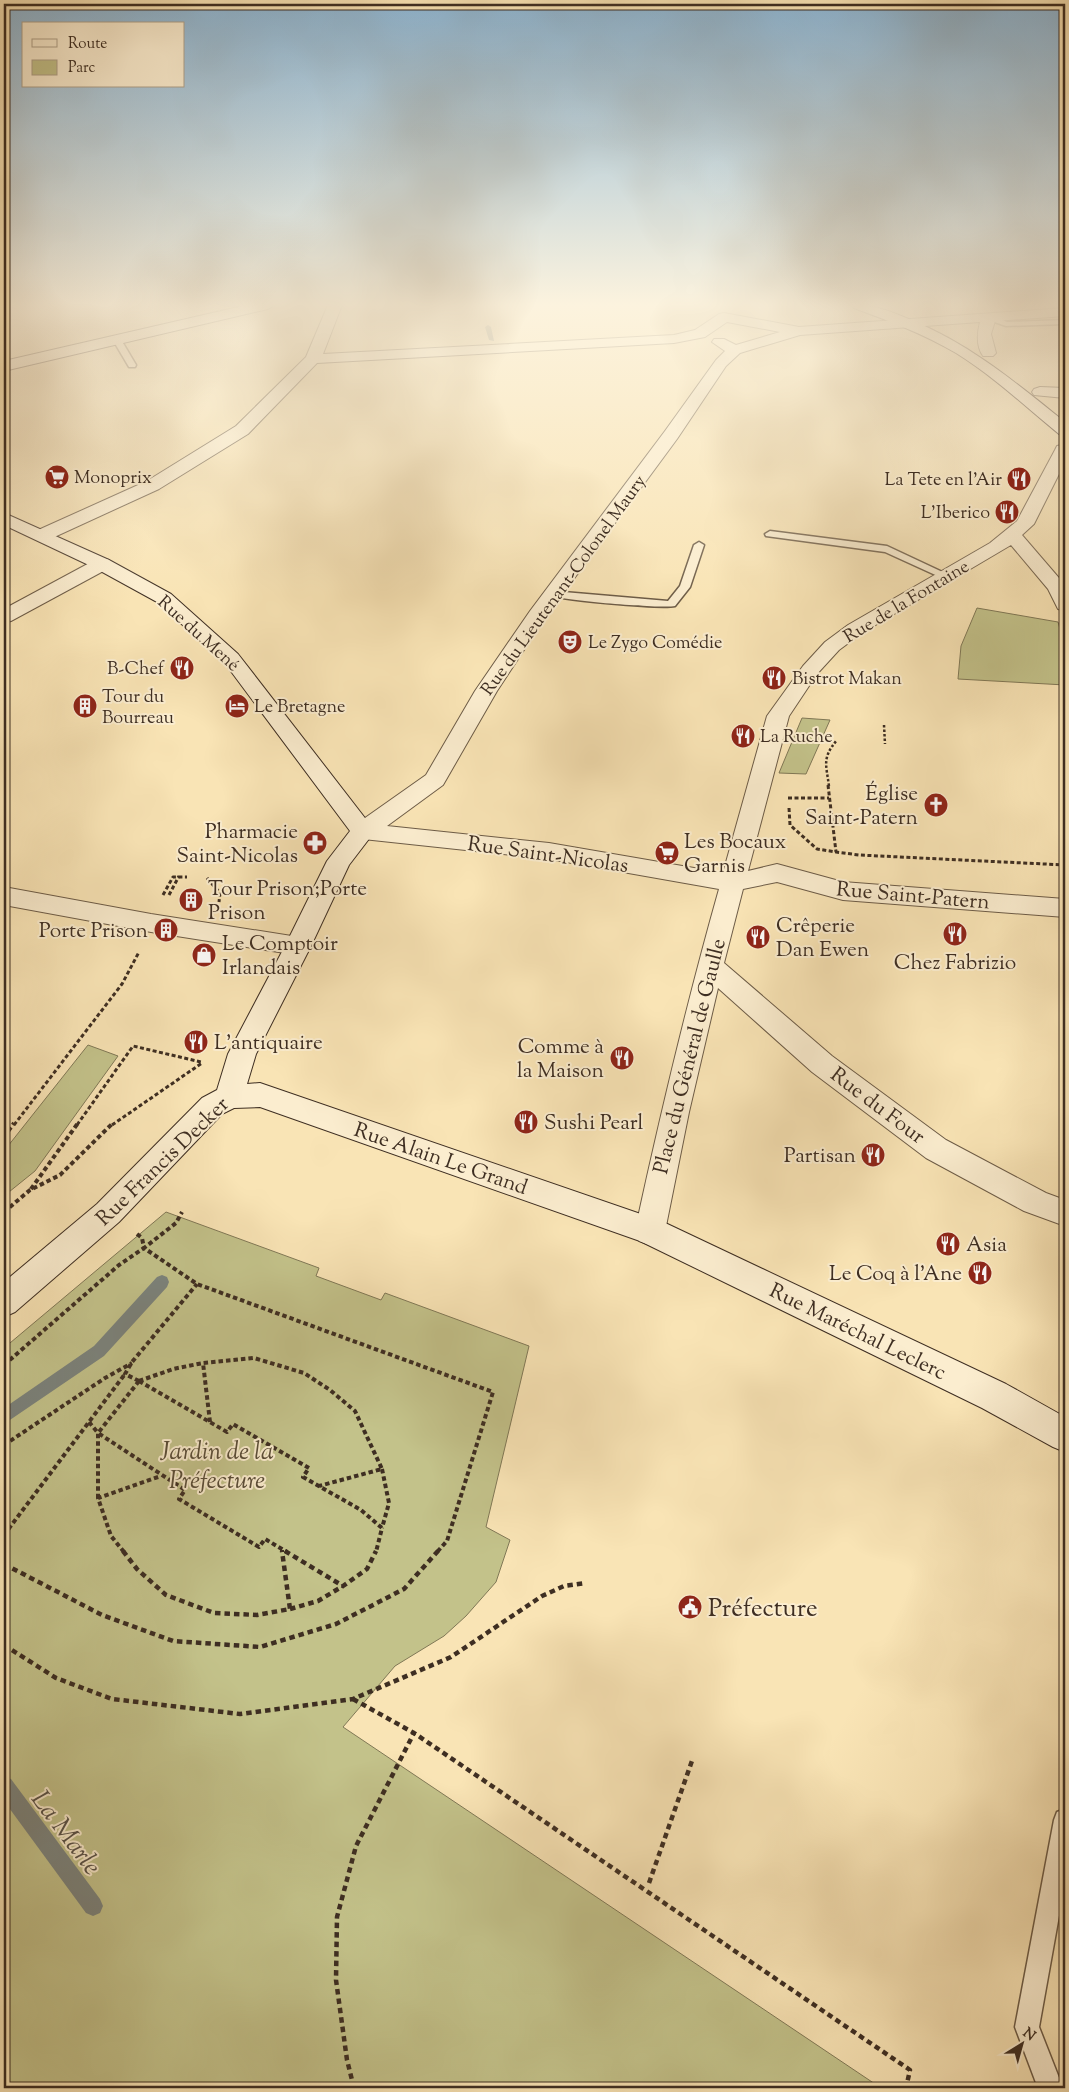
<svg xmlns="http://www.w3.org/2000/svg" width="1069" height="2092" font-family="'Sorts Mill Goudy',serif">
	<style>
		.green { fill: #c3c28a; stroke: #807856 }
		.lines { fill: none; stroke-linecap: round; stroke-linejoin: round }
		.stream { fill: #7b837d; fill-rule: evenodd }
		.lane-casing { stroke: #6d5c47; stroke-width: 3 }
		.street-casing { stroke: #6d5c47; stroke-width: 2 }
		.secondary-casing { stroke: #3e2e22; stroke-width: 2 }
		.path-far3 { stroke: #3e2e22; stroke-width: 2.5; stroke-dasharray: 2.5 2; stroke-linecap: butt }
		.path-far2 { stroke: #3e2e22; stroke-width: 3; stroke-dasharray: 4 2.5; stroke-linecap: butt }
		.path-far1 { stroke: #3e2e22; stroke-width: 4; stroke-dasharray: 4.5 3; stroke-linecap: butt }
		.path { stroke: #3e2e22; stroke-width: 4.5; stroke-dasharray: 5.5 4; stroke-linecap: butt }
		.lane { fill: #fbedcf; fill-rule: evenodd }
		.street { fill: #fbedcf; fill-rule: evenodd }
		.secondary { fill: #fbedcf; fill-rule: evenodd }
		.labels { text-anchor: middle; stroke-width: 4; stroke-linejoin: round; paint-order: stroke }
		.far-poi-label { font-size: 18px; fill: #3e2e22; stroke: #fbedcf; text-anchor: start }
		.far-street-label { font-size: 18px; fill: #3e2e22; stroke: #fbedcf }
		.poi-label { font-size: 21px; fill: #3e2e22; stroke: #fbedcf; text-anchor: start }
		.street-label { font-size: 21px; fill: #3e2e22; stroke: #fbedcf }
		.near-park-label { font-size: 25px; font-style: italic; fill: #594c37; stroke: #fbedcf }
		.near-poi-label { font-size: 25px; fill: #3e2e22; stroke: #fbedcf; text-anchor: start }
		.near-water-label { font-size: 26px; font-style: italic; fill: #585148; stroke: #fbedcf }
	</style>
	<rect width="100%" height="100%" fill="#f9e4b5"/>
	<filter id="stains"><feTurbulence type="fractalNoise" baseFrequency=".004" numOctaves="4"/><feColorMatrix values="0 0 0 0 .2 0 0 0 0 .09 0 0 0 0 .02 0 0 0 .5 -.17"/></filter>
	<radialGradient id="worn" r=".72"><stop offset=".6" stop-color="#630" stop-opacity="0"/><stop offset="1" stop-color="#630" stop-opacity=".3"/></radialGradient>
	<g class="green">
		<polygon points="977,608 1058,622 1065,646 1065,685 958,679 961,646"/>
		<polygon points="802,718 830,720 806,774 779,773"/>
		<polygon points="88,1045 118,1056 35,1171 4,1196 4,1151"/>
		<polygon points="166,1212 319,1268 316,1276 381,1300 385,1293 529,1346 486,1527 510,1540 496,1582 466,1616 444,1636 395,1666 343,1727 881,2088 4,2088 4,1348"/>
	</g>
	<g class="lines">
		<g class="stream">
			<polygon points="488,325 491,327 494,341 489,340 485,327"/>
			<polygon points="162,1275 167,1277 169,1282 167,1287 104,1356 4,1424 4,1408 94,1346 157,1277"/>
			<polygon points="4,1777 11,1779 100,1899 103,1906 100,1913 93,1916 86,1913 4,1801"/>
		</g>
		<defs>
			<g id="lane">
				<polygon points="986,315 992,315 1007,322 1065,320 1065,324 1006,326 986,319"/>
				<polygon points="114,338 120,338 136,365 135,367 129,367 113,340"/>
				<polygon points="770,531 887,546 951,576 950,578 942,578 885,552 766,536 765,534"/>
				<path d="M699 542 704 545 690 587 675 606C662 609 553 600 547 594L552 591 668 601 680 586 694 545Z"/>
				<polygon points="1065,1809 1065,1882 1039,2027 1063,2088 1038,2088 1015,2027 1054,1820 1057,1812"/>
			</g>
			<g id="street">
				<path d="M328 305H342L323 354 674 335 695 330 719 314 724 313 799 327 1065 308V316L995 321 991 334 996 353 993 356H983C976 346 977 334 980 322L800 335 740 353 726 366 677 439 545 618 497 691 443 785 387 826 549 843 723 873 767 716 803 666 825 642 848 625 990 543 1017 521 1055 450 1057 446 1065 444V462L1034 524 1022 535 1065 585V611L1058 609 1048 589 1011 545 862 633 839 650 817 674 789 716 748 871 777 864 843 882 1065 899V917L843 900 777 882 743 889 724 963 832 1056 946 1140 1046 1193 1065 1200V1226L1024 1211 926 1158 812 1072 718 988 689 1112 665 1231 661 1241 650 1245 639 1241 635 1231C660 1116 687 1002 719 889L549 859 363 839 355 837 351 831 355 825 426 775 475 691 530 611 665 431 716 360 725 351 712 342 714 339H724L736 345 780 332 727 322 705 337 674 343 317 363 248 434 159 489 50 539 43 541 36 539 34 535 36 531 147 481 236 426 306 357Z"/>
				<polygon points="1040,387 1065,388 1065,398 1034,395 1032,392 1034,389"/>
				<polygon points="102,558 109,560 111,564 109,568 11,621 4,623 4,609 95,560"/>
				<polygon points="4,887 151,914 298,937 307,939 311,946 307,953 298,955 151,932 4,905"/>
			</g>
			<g id="secondary">
				<polygon points="247,305 275,305 268,309 4,371 4,361"/>
				<path d="M852 305C877 305 889 311 911 320 970 344 1016 383 1065 422V435L1059 434C1025 406 993 376 956 353 924 334 889 321 854 308Z"/>
				<polygon points="4,513 109,560 171,594 238,654 375,831 349,865 311,946 256,1054 247,1084 260,1083 661,1221 1006,1384 1065,1417 1065,1452 1053,1447 982,1408 640,1241 260,1107 234,1108 222,1114 119,1222 15,1312 4,1317 4,1282 97,1204 202,1098 217,1090 228,1054 285,946 327,861 350,831 224,662 157,602 95,568 4,525"/>
			</g>
		</defs>
		<use href="#lane" class="lane-casing"/>
		<use href="#street" class="street-casing"/>
		<use href="#secondary" class="secondary-casing"/>
		<g class="path-far3">
			<polyline points="884,725 885,744"/>
			<path d="M829 786C826 764 822 758 837 740"/>
		</g>
		<g class="path-far2">
			<polyline points="828,785 836,852"/>
			<polyline points="788,798 829,798"/>
			<polyline points="789,808 790,825 817,849 836,852 859,855 1065,865"/>
			<polyline points="207,878 220,893 219,902"/>
			<polyline points="163,895 173,877 187,877"/>
			<polyline points="169,895 179,876"/>
			<polyline points="14,1125 122,984 139,952"/>
			<polyline points="77,1125 133,1046 201,1062"/>
			<polyline points="112,1125 202,1063"/>
		</g>
		<g class="path-far1">
			<polyline points="4,1137 14,1123"/>
			<polyline points="31,1189 78,1123"/>
			<polyline points="4,1212 30,1190 60,1175 113,1123"/>
			<polyline points="137,1234 142,1238 144,1248 176,1223 182,1212"/>
			<polyline points="4,1365 119,1265 144,1248 197,1284 493,1392 447,1541 437,1552"/>
			<polyline points="139,1381 227,1432 233,1424 309,1468 303,1477 361,1510 382,1528 376,1552"/>
			<polyline points="139,1381 98,1433 185,1490 179,1499 259,1547 265,1539 287,1552"/>
			<polyline points="139,1381 125,1374 132,1362 197,1284"/>
			<polyline points="139,1381 173,1369 203,1363"/>
			<polyline points="89,1422 98,1433 98,1498"/>
			<polyline points="210,1422 203,1363 254,1358 304,1373 330,1390 355,1411 382,1469 319,1486"/>
			<polyline points="4,1445 105,1378 132,1363"/>
			<polyline points="382,1469 389,1503 382,1528"/>
			<polyline points="4,1535 125,1374"/>
			<polyline points="282,1550 282,1552"/>
			<polyline points="124,1552 111,1536 98,1498 161,1476"/>
		</g>
		<g class="path">
			<polyline points="123,1551 137,1569 166,1595 214,1613 257,1615 290,1609 282,1551"/>
			<polyline points="285,1551 343,1586 367,1569 376,1551"/>
			<polyline points="4,1564 102,1615 173,1641 260,1647 336,1624 404,1589 438,1551"/>
			<polyline points="290,1609 318,1601 343,1586"/>
			<polyline points="4,1645 56,1678 112,1699 240,1714 353,1699 451,1657 542,1596 564,1586 585,1583"/>
			<polyline points="353,1699 414,1733 910,2070 906,2088"/>
			<polyline points="649,1883 693,1758"/>
			<polyline points="354,2088 347,2060 336,1980 337,1917 356,1846 414,1733"/>
		</g>
		<use href="#lane" class="lane"/>
		<use href="#street" class="street"/>
		<use href="#secondary" class="secondary"/>
	</g>
	<linearGradient id="sky" x2="0" y2="1"><stop stop-color="#8db7d6"/><stop offset="0.51" stop-color="#fcf3de"/><stop offset="1" stop-color="#fcf3de" stop-opacity="0"/></linearGradient>
	<rect width="1069" height="598" fill="url(#sky)"/>
	<defs>
		<symbol id="supermarket-disc" viewBox="-11 -11 22 22"><circle r="9.5" fill="#8f2418" stroke="#fbedcf"/><path d="M-6-5.5h2.5l.6 2H6L4.5 2H-2.5L-4.4-4H-6ZM-1.5 3.2a1.3 1.3 0 1 0 .1 0ZM3 3.2a1.3 1.3 0 1 0 .1 0Z" fill="#fff"/></symbol>
		<symbol id="restaurant-disc" viewBox="-11 -11 22 22"><circle r="9.5" fill="#8f2418" stroke="#fbedcf"/><path d="M-5-6h1v4h1v-4h1v4h1v-4h1v5L-1.5 .5V6h-2V.5L-5-1ZM5-6V6H3V1.5H1.5Q1.5-4 5-6Z" fill="#fff"/></symbol>
		<symbol id="theatre-disc" viewBox="-11 -11 22 22"><circle r="9.5" fill="#8f2418" stroke="#fbedcf"/><path d="M-5-5.5Q0-4 5-5.5V0Q5 5 0 6Q-5 5-5 0ZM-3.3-2.5H-1v1.5H-3.3ZM1-2.5H3.3v1.5H1ZM-2.8 1Q0 5.5 2.8 1Z" fill="#fff"/></symbol>
		<symbol id="building-disc" viewBox="-11 -11 22 22"><circle r="9.5" fill="#8f2418" stroke="#fbedcf"/><path d="M-4-6H4V6H1V3H-1V6H-4ZM-2.5-4.3h1.7v1.8h-1.7ZM.8-4.3h1.7v1.8H.8ZM-2.5-1h1.7V.8h-1.7ZM.8-1h1.7V.8H.8Z" fill="#fff"/></symbol>
		<symbol id="hotel-disc" viewBox="-11 -11 22 22"><circle r="9.5" fill="#8f2418" stroke="#fbedcf"/><path d="M-6-4.5h1.5V1H6V5H4.5V3h-9V5H-6ZM-4 0a1.8 1.8 0 1 1 3.6 0ZM.5 0V-2.5h3Q6-2.5 6 0Z" fill="#fff"/></symbol>
		<symbol id="church-disc" viewBox="-11 -11 22 22"><circle r="9.5" fill="#8f2418" stroke="#fbedcf"/><path d="M-1.2-6h2.4v3.5h3.3v2.4h-3.3V6h-2.4V-.1h-3.3v-2.4h3.3Z" fill="#fff"/></symbol>
		<symbol id="pharmacy-disc" viewBox="-11 -11 22 22"><circle r="9.5" fill="#8f2418" stroke="#fbedcf"/><path d="M-2-6h4v4h4v4h-4v4h-4v-4h-4v-4h4Z" fill="#fff"/></symbol>
		<symbol id="shop-disc" viewBox="-11 -11 22 22"><circle r="9.5" fill="#8f2418" stroke="#fbedcf"/><path d="M-5-2.5h2.3a2.7 3.5 0 0 1 5.4 0H5L5.5 6h-11ZM-1.5-2.5h3a1.5 2.3 0 0 0-3 0Z" fill="#fff"/></symbol>
		<symbol id="civic-disc" viewBox="-11 -11 22 22"><circle r="9.5" fill="#8f2418" stroke="#fbedcf"/><path d="M-.6-6.5H3V-4.5H.6V-3L4-1V1h2V6H-6V1h2V-1L-.6-3ZM-1.2 2.5V6h2.4V2.5Z" fill="#fff"/></symbol>
	</defs>
	<g fill-rule="evenodd">
		<use href="#supermarket-disc" x="43" y="463" width="28" height="28"/>
		<use href="#restaurant-disc" x="1005" y="465" width="28" height="28"/>
		<use href="#restaurant-disc" x="993" y="498" width="28" height="28"/>
		<use href="#theatre-disc" x="556" y="628" width="28" height="28"/>
		<use href="#restaurant-disc" x="168" y="654" width="28" height="28"/>
		<use href="#restaurant-disc" x="760" y="664" width="28" height="28"/>
		<use href="#building-disc" x="71" y="692" width="28" height="28"/>
		<use href="#hotel-disc" x="223" y="692" width="28" height="28"/>
		<use href="#restaurant-disc" x="729" y="722" width="28" height="28"/>
		<use href="#church-disc" x="922" y="791" width="28" height="28"/>
		<use href="#pharmacy-disc" x="301" y="829" width="28" height="28"/>
		<use href="#supermarket-disc" x="653" y="839" width="28" height="28"/>
		<use href="#building-disc" x="177" y="886" width="28" height="28"/>
		<use href="#building-disc" x="152" y="916" width="28" height="28"/>
		<use href="#restaurant-disc" x="941" y="920" width="28" height="28"/>
		<use href="#restaurant-disc" x="744" y="923" width="28" height="28"/>
		<use href="#shop-disc" x="190" y="941" width="28" height="28"/>
		<use href="#restaurant-disc" x="182" y="1028" width="28" height="28"/>
		<use href="#restaurant-disc" x="608" y="1044" width="28" height="28"/>
		<use href="#restaurant-disc" x="512" y="1108" width="28" height="28"/>
		<use href="#restaurant-disc" x="859" y="1141" width="28" height="28"/>
		<use href="#restaurant-disc" x="934" y="1230" width="28" height="28"/>
		<use href="#restaurant-disc" x="966" y="1259" width="28" height="28"/>
		<use href="#civic-disc" x="676" y="1593" width="28" height="28"/>
	</g>
	<g class="labels">
		<g class="far-poi-label">
			<text x="74" y="483">Monoprix</text>
			<text x="1002" y="485" text-anchor="end">La Tete en l'Air</text>
			<text x="990" y="518" text-anchor="end">L'Iberico</text>
			<text x="588" y="648">Le Zygo Comédie</text>
			<text x="164" y="674" text-anchor="end">B-Chef</text>
			<text x="792" y="684">Bistrot Makan</text>
			<text x="102" y="702">Tour du<tspan x="102" dy="21">Bourreau</tspan></text>
			<text x="254" y="712">Le Bretagne</text>
			<text x="760" y="742">La Ruche</text>
		</g>
		<g class="far-street-label">
			<text transform="translate(563 585) rotate(-54)" y="6">Rue du Lieutenant-Colonel Maury</text>
			<text transform="translate(906 601) rotate(-31)" y="6">Rue de la Fontaine</text>
			<text transform="translate(199 633) rotate(42)" y="6">Rue du Mené</text>
		</g>
		<g class="poi-label">
			<text x="918" y="800" text-anchor="end">Église<tspan x="918" dy="24">Saint-Patern</tspan></text>
			<text x="298" y="838" text-anchor="end">Pharmacie<tspan x="298" dy="24">Saint-Nicolas</tspan></text>
			<text x="684" y="848">Les Bocaux<tspan x="684" dy="24">Garnis</tspan></text>
			<text x="208" y="895">Tour Prison;Porte<tspan x="208" dy="24">Prison</tspan></text>
			<text x="776" y="932">Crêperie<tspan x="776" dy="24">Dan Ewen</tspan></text>
			<text x="148" y="937" text-anchor="end">Porte Prison</text>
			<text x="222" y="950">Le Comptoir<tspan x="222" dy="24">Irlandais</tspan></text>
			<text x="955" y="969" text-anchor="middle">Chez Fabrizio</text>
			<text x="214" y="1049">L'antiquaire</text>
			<text x="604" y="1053" text-anchor="end">Comme à<tspan x="604" dy="24">la Maison</tspan></text>
			<text x="544" y="1129">Sushi Pearl</text>
			<text x="856" y="1162" text-anchor="end">Partisan</text>
			<text x="966" y="1251">Asia</text>
			<text x="962" y="1280" text-anchor="end">Le Coq à l'Ane</text>
		</g>
		<g class="street-label">
			<text transform="translate(548 854) rotate(8)" y="7">Rue Saint-Nicolas</text>
			<text transform="translate(913 895) rotate(5)" y="7">Rue Saint-Patern</text>
			<text transform="translate(689 1056) rotate(-76)" y="7">Place du Général de Gaulle</text>
			<text transform="translate(878 1105) rotate(37)" y="7">Rue du Four</text>
			<text transform="translate(441 1158) rotate(19)" y="7">Rue Alain Le Grand</text>
			<text transform="translate(162 1161) rotate(-44)" y="7">Rue Francis Decker</text>
			<text transform="translate(858 1331) rotate(26)" y="7">Rue Maréchal Leclerc</text>
		</g>
		<g class="near-park-label">
			<text x="217" y="1459">Jardin de la<tspan x="217" dy="29">Préfecture</tspan></text>
		</g>
		<g class="near-poi-label">
			<text x="708" y="1616">Préfecture</text>
		</g>
		<g class="near-water-label">
			<text transform="translate(67 1832) rotate(53)" y="9">La Marle</text>
		</g>
	</g>
	<rect width="1069" height="2092" fill="none" stroke="#f9e4b5" stroke-width="20"/>
	<rect x="5" y="5" width="1059" height="2082" fill="none" stroke="#3e2e22" stroke-width="2.5"/>
	<rect x="10" y="10" width="1049" height="2072" fill="none" stroke="#3e2e22"/>
	<rect x="22" y="22" width="162" height="65" fill="#fbedcf" stroke="#afa18a"/>
	<rect x="32" y="39" width="25" height="8" fill="#fbedcf" stroke="#afa18a"/>
	<text x="68" y="48" font-size="15" fill="#3e2e22">Route</text>
	<rect x="32" y="60" width="25" height="15" fill="#c3c28a" stroke="#afa18a"/>
	<text x="68" y="72" font-size="15" fill="#3e2e22">Parc</text>
	<g transform="translate(1022 2044) rotate(37)" stroke="#fbedcf" stroke-width="4" paint-order="stroke">
	<path d="M0-4L9 19L0 12L-9 19Z" fill="#3e2e22"/>
	<text y="-8" font-size="14" font-weight="bold" text-anchor="middle" fill="#3e2e22">N</text>
	</g>
	<rect width="100%" height="100%" filter="url(#stains)"/>
	<rect width="100%" height="100%" fill="url(#worn)"/>
</svg>
